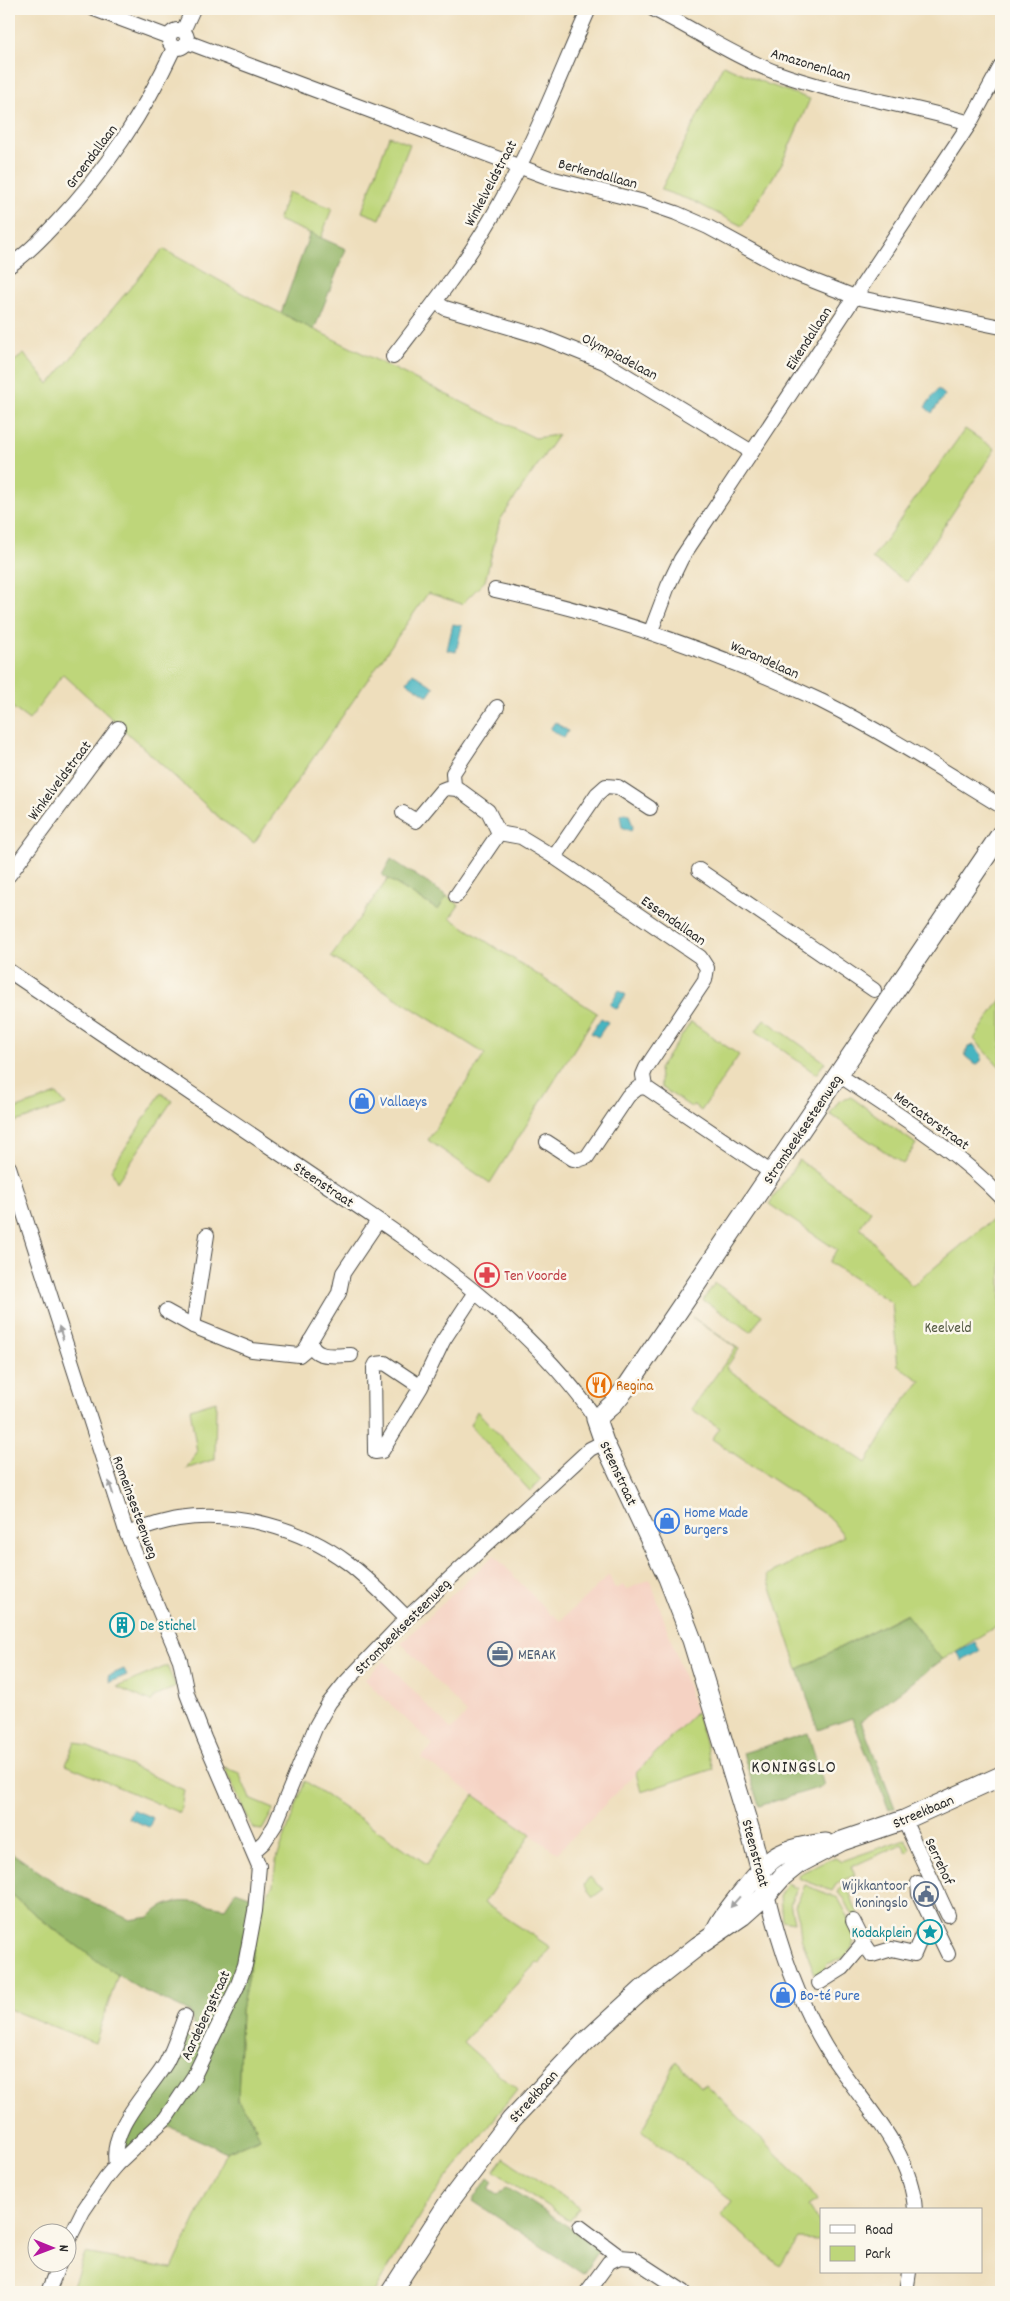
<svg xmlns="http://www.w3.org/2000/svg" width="1010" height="2301" font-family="Dekko,sans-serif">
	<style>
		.built { fill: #f5d2c3 }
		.green { fill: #bed67a; stroke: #748052 }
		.forest { fill: #96b76a; stroke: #60714a }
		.water { fill: #47b5c1; stroke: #397076 }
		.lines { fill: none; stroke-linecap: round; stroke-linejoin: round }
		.street-casing { stroke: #484641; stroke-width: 16 }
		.secondary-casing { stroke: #484641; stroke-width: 21 }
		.street { stroke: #fff; stroke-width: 14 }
		.secondary { stroke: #fff; stroke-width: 19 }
		.oneway { fill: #a0a0a0 }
		.labels { text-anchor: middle; stroke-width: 5; stroke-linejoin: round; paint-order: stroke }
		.street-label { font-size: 15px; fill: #2b2b2b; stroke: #fbf7ec }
		.shop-label { font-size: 15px; fill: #366cbe; stroke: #fbf7ec; text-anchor: start }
		.health-label { font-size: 15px; fill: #be3a42; stroke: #fbf7ec; text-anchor: start }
		.park-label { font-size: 15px; fill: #50563f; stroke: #fbf7ec }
		.food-label { font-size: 15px; fill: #c56008; stroke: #fbf7ec; text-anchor: start }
		.culture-label { font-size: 15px; fill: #0d838f; stroke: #fbf7ec; text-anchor: start }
		.service-label { font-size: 15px; fill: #4e5e75; stroke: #fbf7ec; text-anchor: start }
		.quarter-label { font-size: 18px; letter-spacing: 1px; fill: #2b2b2b; stroke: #fbf7ec }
	</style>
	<rect width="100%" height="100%" fill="#fbf7ec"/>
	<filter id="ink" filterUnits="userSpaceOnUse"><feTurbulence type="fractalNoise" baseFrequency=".02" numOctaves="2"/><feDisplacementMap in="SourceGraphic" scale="10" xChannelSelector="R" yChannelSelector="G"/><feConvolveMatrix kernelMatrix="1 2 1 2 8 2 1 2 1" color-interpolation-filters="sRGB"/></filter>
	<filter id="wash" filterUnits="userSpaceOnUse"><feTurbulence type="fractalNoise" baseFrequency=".0096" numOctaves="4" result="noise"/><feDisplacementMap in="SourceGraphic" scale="20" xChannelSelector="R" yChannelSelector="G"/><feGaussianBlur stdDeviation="1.12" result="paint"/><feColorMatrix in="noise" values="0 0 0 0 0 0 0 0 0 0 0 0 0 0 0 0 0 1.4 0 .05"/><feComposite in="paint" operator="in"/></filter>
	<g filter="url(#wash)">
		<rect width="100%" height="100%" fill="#eedebc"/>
		<polygon class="built" points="494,1555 551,1615 553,1614 560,1621 609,1575 615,1589 623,1585 626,1590 650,1579 696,1712 557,1853 421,1758 433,1745 364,1679 384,1661 451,1730 467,1714 401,1643"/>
		<g class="green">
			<polygon points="723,65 767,84 810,99 782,163 742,226 693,201 661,190"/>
			<polygon points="389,136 410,144 380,219 362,212"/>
			<polygon points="288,192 332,208 321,238 278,220"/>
			<polygon points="163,249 258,302 535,438 558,435 500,520 485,581 462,604 428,593 254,843 223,821 63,674 29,720 9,705 9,365 24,354 49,384"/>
			<polygon points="965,429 995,449 907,582 872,559"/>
			<polygon points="388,879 438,910 447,896 459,905 450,918 597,1013 490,1183 428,1140 485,1054 331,957"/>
			<polygon points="1001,999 1001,1068 974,1039"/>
			<polygon points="764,1019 825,1062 816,1074 756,1031"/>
			<polygon points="691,1022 739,1055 701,1111 694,1105 691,1107 661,1087 659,1069"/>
			<polygon points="161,1093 172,1101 117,1182 111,1170"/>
			<polygon points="57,1094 66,1105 9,1124 9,1111"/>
			<polygon points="851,1097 916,1144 903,1164 830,1114 839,1101"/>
			<polygon points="799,1160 871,1211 860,1227 912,1286 998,1215 1001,1215 1001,1623 942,1660 905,1614 798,1669 767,1575 844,1536 830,1518 712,1439 720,1428 691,1409 736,1348 692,1317 739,1349 726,1368 866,1463 899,1408 921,1381 898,1366 892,1303 829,1262 837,1250 769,1204"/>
			<polygon points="715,1283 762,1315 751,1332 703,1300"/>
			<polygon points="216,1401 215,1459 186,1469 197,1452 190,1409"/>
			<polygon points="477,1411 541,1480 530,1491 470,1425"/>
			<polygon points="167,1666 176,1687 154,1697 151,1702 117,1687"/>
			<polygon points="696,1712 713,1769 641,1792 636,1773"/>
			<polygon points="75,1741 184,1790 180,1813 66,1765"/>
			<polygon points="224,1767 239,1773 250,1799 274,1809 262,1830 255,1829 250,1823"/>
			<polygon points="305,1781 427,1864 474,1795 531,1834 484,1903 550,1947 540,1964 537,1962 463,2042 517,2090 426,2205 374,2292 71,2292 85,2253 172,2269 226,2152 260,2138 253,2121 238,2101 241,2010 263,1901 273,1885 276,1861"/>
			<polygon points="905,1839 910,1849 907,1853 902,1844 851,1867 855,1875 837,1883 832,1891 798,1878 799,1874 835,1857 842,1861"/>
			<polygon points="589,1877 604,1889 593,1897 584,1885"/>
			<polygon points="786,1884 797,1888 790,1903 794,1922 782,1920 780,1895"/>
			<polygon points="846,1884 858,1914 854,1918 844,1898 838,1893 841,1887"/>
			<path d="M805 1885 838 1898C846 1913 865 1941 845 1956 841 1960 833 1962 827 1964L823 1974 819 1976 815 1974 801 1938 799 1919 795 1906Z"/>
			<polygon points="9,1892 47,1924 118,1975 95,2043 9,2009"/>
			<polygon points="676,2061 700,2086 706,2085 800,2177 818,2200 808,2206 821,2226 821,2240 799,2239 780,2266 721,2216 733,2201 642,2131"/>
			<polygon points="504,2158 579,2207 570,2221 494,2171"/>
		</g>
		<g class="forest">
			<polygon points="310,233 346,249 314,330 281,313"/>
			<polygon points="391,859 447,896 438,910 382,875"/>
			<polygon points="906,1614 942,1660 861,1721 895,1808 889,1810 852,1718 818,1730 798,1669"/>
			<polygon points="808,1733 824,1786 759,1806 743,1753"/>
			<path d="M9 1851 63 1888 130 1920 150 1917C171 1893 197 1903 225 1908L236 1891 263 1901 241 2010 238 2101 253 2121 260 2138 226 2152 170 2127 147 2132 122 2156 121 2141 181 2035 197 2040C192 2031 194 2022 190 2012L138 1988 100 1963 41 1919 9 1892Z"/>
			<polygon points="488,2178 493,2182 489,2189 498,2195 506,2186 601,2248 583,2274 473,2201"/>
		</g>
		<g class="water">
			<polygon points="938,389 945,395 932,413 925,407"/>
			<polygon points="453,624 462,626 456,652 447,650"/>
			<polygon points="413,673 434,687 428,696 407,682"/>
			<polygon points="555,722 568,731 564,738 550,729"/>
			<polygon points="624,813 629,814 633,827 631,831 622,827 620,815"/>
			<polygon points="619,990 626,995 617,1009 610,1005"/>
			<polygon points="601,1018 608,1022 598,1037 591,1033"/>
			<polygon points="974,1045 982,1055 981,1061 976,1065 965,1056 968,1047"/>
			<polygon points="975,1642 980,1651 962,1661 957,1651"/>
			<polygon points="124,1669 127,1675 110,1682 108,1676"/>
			<polygon points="132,1809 153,1818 149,1827 128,1818"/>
		</g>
	</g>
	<g filter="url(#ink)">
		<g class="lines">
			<defs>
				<g id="street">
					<polyline points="94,9 169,37"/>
					<path d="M653 9C694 29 731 55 775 72 838 95 905 104 970 123"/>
					<circle cx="178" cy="39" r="9"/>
					<polyline points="183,31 193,9"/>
					<polyline points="187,42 550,178 644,202 676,213 708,227 791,272 855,297 1001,327"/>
					<path d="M9 266C27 254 42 238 57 222 107 169 143 114 174 48"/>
					<polyline points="435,302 445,308 542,337 604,362 752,452"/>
					<path d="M393 357C431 307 470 258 500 203 535 141 560 74 589 9"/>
					<path d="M495 590C609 615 715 651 821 701 883 732 942 770 1001 806"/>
					<polyline points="651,631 668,586 681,559 970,123 1001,66"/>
					<polyline points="497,707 453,773 454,786 488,811 499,833 521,837 554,857 700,957 707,968 705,980 646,1068 643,1075 645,1087 638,1088 628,1096 587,1157 578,1160 573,1159 547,1142"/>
					<polyline points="403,813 416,821 442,790 447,788 457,789"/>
					<polyline points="554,857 597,794 606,786 618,787 650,808"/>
					<polyline points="699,870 874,990"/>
					<polyline points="9,875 118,728"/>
					<polyline points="456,896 499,833"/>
					<path d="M9 971C101 1033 192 1095 285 1157 393 1231 520 1308 596 1419"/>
					<path d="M839 1075C895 1113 954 1148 1001 1197"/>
					<polyline points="645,1087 772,1173"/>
					<polyline points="9,1167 127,1534 180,1660 187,1694 204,1738 259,1866 255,1911 245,1965 237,1987 194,2076 166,2118 116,2165 106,2177 83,2211 68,2241"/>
					<polyline points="166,1311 193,1326 252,1350 299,1355 305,1350 339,1293 343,1273 378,1221"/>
					<polyline points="193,1326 207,1235"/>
					<path d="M310 1341C314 1360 336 1355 351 1355"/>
					<polyline points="421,1387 385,1363 376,1364 374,1368 375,1452 382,1451 421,1387 443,1341 475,1292"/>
					<path d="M127 1534C144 1528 160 1522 178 1519 236 1510 301 1528 348 1563 369 1579 388 1599 407 1618"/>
					<polyline points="904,1820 948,1915"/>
					<polyline points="254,1851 264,1842 275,1825 316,1726 329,1703 345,1683 407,1618 590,1449 604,1442"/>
					<polyline points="918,1883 919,1894 948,1954"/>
					<path d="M767 1894C780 1947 797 1999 825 2046 857 2099 911 2145 915 2210"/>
					<polyline points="864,1943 872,1955 892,1949 914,1954 923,1933 935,1927"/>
					<polyline points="819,1983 843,1968 864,1943 853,1921"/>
					<path d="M116 2165C109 2127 148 2093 166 2063 174 2048 179 2032 185 2016"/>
					<polyline points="580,2227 620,2257 632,2258 684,2292"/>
					<polyline points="48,2292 59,2264"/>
					<polyline points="587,2292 609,2262 620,2257"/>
					<polyline points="906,2292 909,2272"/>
				</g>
				<g id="secondary">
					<polyline points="767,1894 751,1834 692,1640 668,1578 604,1442 596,1419 613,1404 626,1388 1001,834"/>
					<path d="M716 1930C721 1916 763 1866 774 1858 789 1848 809 1845 826 1843"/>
					<polyline points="391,2292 449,2202 511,2120 584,2043 643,1989 698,1946 742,1916 767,1894 783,1876 798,1864 842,1841 904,1820 1001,1776"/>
				</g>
			</defs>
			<use href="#street" class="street-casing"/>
			<use href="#secondary" class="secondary-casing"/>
			<use href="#street" class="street"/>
			<use href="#secondary" class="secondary"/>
		</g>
		<defs><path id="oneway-solid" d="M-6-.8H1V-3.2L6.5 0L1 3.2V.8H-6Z" transform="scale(1.25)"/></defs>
		<g class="oneway">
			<use href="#oneway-solid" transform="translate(61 1333) rotate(-108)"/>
			<use href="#oneway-solid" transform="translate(111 1488) rotate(-108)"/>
			<use href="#oneway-solid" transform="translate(735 1902) rotate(131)"/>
		</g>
	</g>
	<defs>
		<symbol id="shop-ring" viewBox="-11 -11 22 22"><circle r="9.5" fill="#fbf7ec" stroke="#3f7fe0" stroke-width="1.5"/><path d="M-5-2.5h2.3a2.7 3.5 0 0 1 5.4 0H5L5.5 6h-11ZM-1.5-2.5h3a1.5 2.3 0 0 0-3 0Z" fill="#3f7fe0"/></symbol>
		<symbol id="pharmacy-ring" viewBox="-11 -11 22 22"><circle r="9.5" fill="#fbf7ec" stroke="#e0444e" stroke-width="1.5"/><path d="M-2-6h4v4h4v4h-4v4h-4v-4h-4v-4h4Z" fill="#e0444e"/></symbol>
		<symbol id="restaurant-ring" viewBox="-11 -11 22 22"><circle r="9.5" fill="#fbf7ec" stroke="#e8710a" stroke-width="1.5"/><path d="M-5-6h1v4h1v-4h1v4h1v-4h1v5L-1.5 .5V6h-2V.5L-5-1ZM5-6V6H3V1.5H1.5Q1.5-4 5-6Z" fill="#e8710a"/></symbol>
		<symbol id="building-ring" viewBox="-11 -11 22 22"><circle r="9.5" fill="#fbf7ec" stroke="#0f9aa8" stroke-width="1.5"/><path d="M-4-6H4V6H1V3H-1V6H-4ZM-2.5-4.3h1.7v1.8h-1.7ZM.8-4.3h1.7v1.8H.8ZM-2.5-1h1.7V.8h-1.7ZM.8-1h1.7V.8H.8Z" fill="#0f9aa8"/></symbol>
		<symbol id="office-ring" viewBox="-11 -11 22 22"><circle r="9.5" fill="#fbf7ec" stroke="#5c6f8a" stroke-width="1.5"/><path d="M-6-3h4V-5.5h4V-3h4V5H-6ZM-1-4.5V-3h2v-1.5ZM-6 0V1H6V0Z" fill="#5c6f8a"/></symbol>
		<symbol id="civic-ring" viewBox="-11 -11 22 22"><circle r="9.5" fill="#fbf7ec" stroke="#5c6f8a" stroke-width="1.5"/><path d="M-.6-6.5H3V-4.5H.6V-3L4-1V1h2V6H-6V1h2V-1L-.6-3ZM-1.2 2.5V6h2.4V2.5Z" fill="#5c6f8a"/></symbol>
		<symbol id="sight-ring" viewBox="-11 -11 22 22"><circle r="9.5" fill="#fbf7ec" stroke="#0f9aa8" stroke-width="1.5"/><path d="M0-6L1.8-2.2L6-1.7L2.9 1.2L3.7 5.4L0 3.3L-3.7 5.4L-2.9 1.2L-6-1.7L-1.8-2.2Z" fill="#0f9aa8"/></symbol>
	</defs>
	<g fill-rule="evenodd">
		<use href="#shop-ring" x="348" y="1087" width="28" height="28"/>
		<use href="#pharmacy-ring" x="473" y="1261" width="28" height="28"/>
		<use href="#restaurant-ring" x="585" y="1371" width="28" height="28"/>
		<use href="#shop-ring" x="653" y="1507" width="28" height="28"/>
		<use href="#building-ring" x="108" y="1611" width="28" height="28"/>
		<use href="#office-ring" x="486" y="1640" width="28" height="28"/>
		<use href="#civic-ring" x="912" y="1880" width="28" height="28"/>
		<use href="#sight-ring" x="916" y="1918" width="28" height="28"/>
		<use href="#shop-ring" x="769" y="1981" width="28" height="28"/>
	</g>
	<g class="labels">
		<g class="street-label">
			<text transform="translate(811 64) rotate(17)" y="5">Amazonenlaan</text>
			<text transform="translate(91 156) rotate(-53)" y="5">Groendallaan</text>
			<text transform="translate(598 173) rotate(15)" y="5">Berkendallaan</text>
			<text transform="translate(490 183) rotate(-62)" y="5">Winkelveldstraat</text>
			<text transform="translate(808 338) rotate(-57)" y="5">Eikendallaan</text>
			<text transform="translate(620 356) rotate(28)" y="5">Olympiadelaan</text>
			<text transform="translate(765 659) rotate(24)" y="5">Warandelaan</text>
			<text transform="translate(59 780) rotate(-53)" y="5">Winkelveldstraat</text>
			<text transform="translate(674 920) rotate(35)" y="5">Essendallaan</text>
			<text transform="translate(932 1120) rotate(36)" y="5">Mercatorstraat</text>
			<text transform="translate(802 1129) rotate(-56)" y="5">Strombeeksesteenweg</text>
			<text transform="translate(324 1184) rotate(34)" y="5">Steenstraat</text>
			<text transform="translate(619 1473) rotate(65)" y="5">Steenstraat</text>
			<text transform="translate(136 1507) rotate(70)" y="5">Romeinsesteenweg</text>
			<text transform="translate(402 1626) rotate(-45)" y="5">Strombeeksesteenweg</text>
			<text transform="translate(923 1811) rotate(-23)" y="5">Streekbaan</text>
			<text transform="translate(756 1853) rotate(75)" y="5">Steenstraat</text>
			<text transform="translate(940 1861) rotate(65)" y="5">Serrehof</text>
			<text transform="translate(205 2015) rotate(-65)" y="5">Aardebergstraat</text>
			<text transform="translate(533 2096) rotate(-48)" y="5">Streekbaan</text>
		</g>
		<g class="shop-label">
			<text x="380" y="1106">Vallaeys</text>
			<text x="684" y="1517">Home Made<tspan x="684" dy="17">Burgers</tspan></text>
			<text x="800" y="2000">Bo-té Pure</text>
		</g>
		<g class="health-label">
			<text x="504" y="1280">Ten Voorde</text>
		</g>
		<g class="park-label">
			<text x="948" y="1332">Keelveld</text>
		</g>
		<g class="food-label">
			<text x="616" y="1390">Regina</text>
		</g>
		<g class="culture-label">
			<text x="140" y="1630">De Stichel</text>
			<text x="912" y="1937" text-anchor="end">Kodakplein</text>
		</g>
		<g class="service-label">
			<text x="518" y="1659">MERAK</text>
			<text x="908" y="1890" text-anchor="end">Wijkkantoor<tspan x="908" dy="17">Koningslo</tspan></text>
		</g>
		<g class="quarter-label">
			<text x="794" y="1772">KONINGSLO</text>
		</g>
	</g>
	<rect width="1010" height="2301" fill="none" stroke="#fbf7ec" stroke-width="30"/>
	<rect x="820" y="2208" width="162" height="65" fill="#fbf7ec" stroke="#a8a59f"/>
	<rect x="830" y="2225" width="25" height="8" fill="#ffffff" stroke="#a8a59f"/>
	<text x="865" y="2234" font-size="15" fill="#2b2b2b">Road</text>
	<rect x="830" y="2246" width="25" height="15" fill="#bed67a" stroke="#a8a59f"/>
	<text x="865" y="2258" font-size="15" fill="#2b2b2b">Park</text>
	<g transform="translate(52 2248) rotate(91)"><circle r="24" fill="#fbf7ec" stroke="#a8a59f"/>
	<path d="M0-4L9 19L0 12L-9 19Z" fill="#b5179e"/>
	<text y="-8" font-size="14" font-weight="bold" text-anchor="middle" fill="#2b2b2b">N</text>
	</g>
</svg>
